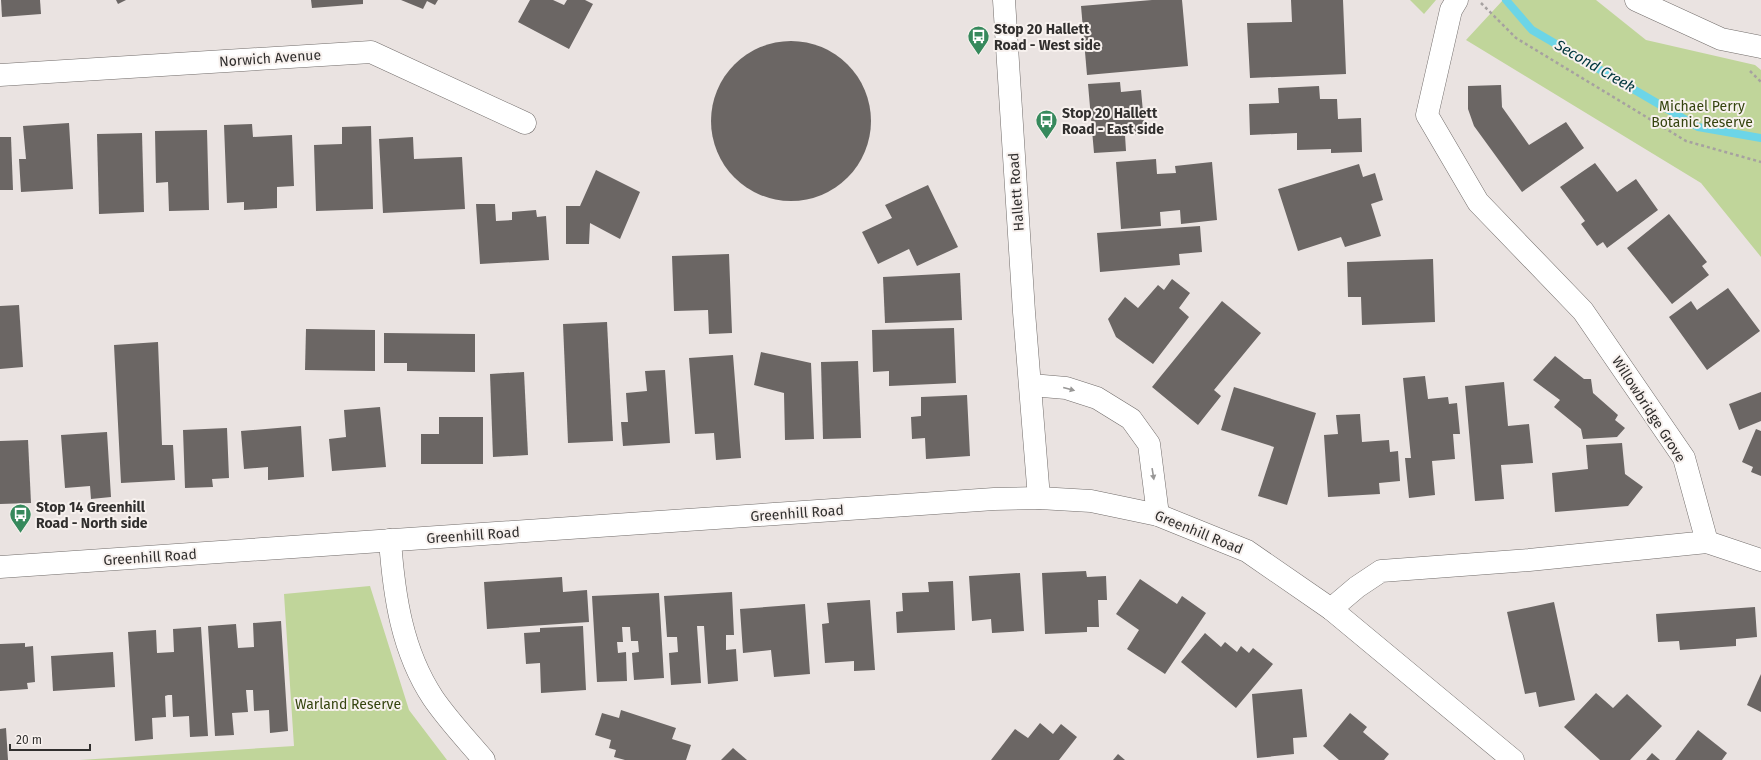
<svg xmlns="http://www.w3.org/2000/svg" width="1761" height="760" font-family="'Fira Sans',sans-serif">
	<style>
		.green { fill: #c0d59a }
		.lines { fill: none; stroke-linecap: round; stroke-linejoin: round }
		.stream { stroke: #6cd5e7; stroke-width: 8 }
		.building { fill: #6b6664 }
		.minor-casing { stroke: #716c6a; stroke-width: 23 }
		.major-casing { stroke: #716c6a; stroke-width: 23 }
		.path { stroke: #a6a1a0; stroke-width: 2.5; stroke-dasharray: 3 3; stroke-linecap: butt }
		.minor { stroke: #fff; stroke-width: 22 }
		.major { stroke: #fff; stroke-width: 22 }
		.oneway { fill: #989796 }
		.labels { text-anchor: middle; stroke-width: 4; stroke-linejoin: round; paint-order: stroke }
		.poi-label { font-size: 14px; font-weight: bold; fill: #312f2e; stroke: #f7f1ee; text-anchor: start }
		.street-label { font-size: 14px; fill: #312f2e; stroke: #f7f1ee }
		.park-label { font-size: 14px; fill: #35440f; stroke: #f7f1ee }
		.water-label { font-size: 15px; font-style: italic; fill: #01363d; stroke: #f7f1ee }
	</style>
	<rect width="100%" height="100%" fill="#eae3e1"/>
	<g class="green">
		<polygon points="1410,0 1436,0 1424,14"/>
		<polygon points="1503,0 1596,0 1646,40 1755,65 1761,70 1761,257 1701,183 1466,40"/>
		<polygon points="370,586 409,710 447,760 80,760 294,746 284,594"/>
	</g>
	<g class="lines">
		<polyline class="stream" points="1506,0 1532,30 1698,127 1761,138"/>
	</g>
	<g class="building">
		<polygon points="1,0 40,0 41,14 2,17"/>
		<polygon points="116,0 126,0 118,4"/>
		<polygon points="311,0 363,0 363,4 312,8"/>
		<polygon points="401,0 438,0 435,5 427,1 423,9"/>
		<polygon points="530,0 553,0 564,5 567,0 585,0 593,4 569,49 518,22"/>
		<polygon points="1152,0 1182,0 1188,66 1087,75 1081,6"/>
		<polygon points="1291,0 1343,0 1346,74 1250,78 1247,23 1292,22"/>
		<circle cx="791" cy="121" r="80"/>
		<polygon points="1120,82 1121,92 1141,90 1145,134 1125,135 1126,151 1094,153 1088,84"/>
		<polygon points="1501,85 1502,107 1529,145 1566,122 1584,148 1522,192 1474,126 1468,109 1468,86"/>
		<polygon points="1319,86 1320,99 1337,99 1338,119 1361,118 1362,152 1331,153 1331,149 1297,150 1297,133 1250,135 1249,104 1279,103 1278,88"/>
		<polygon points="69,123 73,189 21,192 19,159 26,159 23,126"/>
		<polygon points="252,124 253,137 292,135 294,186 277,187 277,208 244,210 244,202 227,203 224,125"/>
		<polygon points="371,126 373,209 316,211 314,145 342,144 342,127"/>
		<polygon points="207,130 209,210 169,211 168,182 156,183 155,131"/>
		<polygon points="142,133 144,212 99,214 97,134"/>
		<polygon points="0,137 11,137 13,190 0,190"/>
		<polygon points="413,137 414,159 462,157 465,209 383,213 379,139"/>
		<polygon points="1156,159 1157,174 1176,173 1175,166 1212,162 1217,220 1181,224 1180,210 1160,212 1161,226 1121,229 1116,162"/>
		<polygon points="1595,163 1617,192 1636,179 1658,210 1607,248 1603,242 1597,246 1581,224 1585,221 1560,187"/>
		<polygon points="1359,164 1363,177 1375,173 1383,200 1371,204 1381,236 1345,247 1341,237 1298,251 1278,189"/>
		<polygon points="596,170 640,192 620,239 590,223 589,244 566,244 566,206 580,206"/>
		<polygon points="928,185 958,247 917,266 909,249 878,264 862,232 892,218 885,205"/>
		<polygon points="476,204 495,204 496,221 512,220 512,212 536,210 537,217 546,216 549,260 480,264"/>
		<polygon points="1669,214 1707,262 1702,266 1709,275 1672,304 1627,248"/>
		<polygon points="1200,226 1202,252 1179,254 1180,265 1100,272 1097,233"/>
		<polygon points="729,254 732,333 709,334 708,310 674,311 672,256"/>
		<polygon points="1433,259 1435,322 1362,325 1361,297 1348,297 1347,262"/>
		<polygon points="960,273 962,320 885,323 883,277"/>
		<polygon points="1172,279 1190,293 1179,308 1189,317 1153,364 1116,337 1108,319 1125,297 1138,308 1158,285 1164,290"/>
		<polygon points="1728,288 1760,331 1707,370 1669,317 1691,301 1697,310"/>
		<polygon points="1222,301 1261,333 1214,390 1221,396 1198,425 1152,387"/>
		<polygon points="19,305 23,367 0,369 0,306"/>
		<polygon points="607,322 613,441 568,443 563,324"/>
		<polygon points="954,328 956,383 889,386 889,371 873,372 872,330"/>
		<polygon points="306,329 375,330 375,371 305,370"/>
		<polygon points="384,333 475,334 475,372 407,371 407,363 384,363"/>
		<polygon points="158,342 162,445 173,445 175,480 121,483 114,345"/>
		<polygon points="761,352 811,363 814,439 785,440 784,393 754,385"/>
		<polygon points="733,355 741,458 716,460 714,433 695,434 689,358"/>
		<polygon points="1555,356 1584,379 1591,379 1593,393 1618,415 1615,420 1625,428 1617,437 1583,439 1581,429 1554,407 1560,400 1533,380"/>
		<polygon points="858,361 861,438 823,439 821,362"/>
		<polygon points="665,370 670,443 623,446 621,422 628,422 626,393 647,391 645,371"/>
		<polygon points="524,372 528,455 493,457 490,374"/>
		<polygon points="1425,376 1428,399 1448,397 1449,404 1457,403 1460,434 1453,434 1455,459 1432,461 1435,495 1409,498 1405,458 1411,458 1403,378"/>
		<polygon points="1504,382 1508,426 1529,424 1533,463 1501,465 1504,499 1475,501 1465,386"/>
		<polygon points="1234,387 1316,413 1287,505 1258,496 1274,447 1221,430"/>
		<polygon points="1761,392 1761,421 1739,430 1729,404"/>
		<polygon points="967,395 970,456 926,459 925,438 912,439 911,417 921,416 921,397"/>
		<polygon points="380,407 386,467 332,471 329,439 346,437 344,410"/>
		<polygon points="1360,414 1362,442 1389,440 1390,452 1398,451 1400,481 1379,483 1380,494 1328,497 1324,435 1338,434 1336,415"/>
		<polygon points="439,417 483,417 483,464 421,464 421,434 439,434"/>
		<polygon points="301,426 304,477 268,480 268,467 244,469 241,431"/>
		<polygon points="227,428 229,478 212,479 213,487 185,488 183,430"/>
		<polygon points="1756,429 1761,431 1761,476 1751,472 1753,467 1742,462"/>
		<polygon points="107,432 111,497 91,499 90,486 65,488 61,435"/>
		<polygon points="28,440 31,503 0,504 0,441"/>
		<polygon points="1622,443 1625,474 1643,487 1628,506 1555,512 1552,473 1588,469 1586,445"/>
		<polygon points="1086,571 1087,577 1106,576 1107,600 1098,600 1099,627 1087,627 1087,632 1045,634 1042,573"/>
		<polygon points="1020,573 1024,631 992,633 991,619 972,621 969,576"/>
		<polygon points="562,577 563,592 587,590 589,622 487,629 484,582"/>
		<polygon points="1140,579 1177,604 1182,596 1206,613 1165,674 1127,649 1139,630 1116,614"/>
		<polygon points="953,581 955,630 897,633 896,612 903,611 902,593 929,592 928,582"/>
		<polygon points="732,592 734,635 726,635 726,650 736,649 738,681 708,684 704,626 697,626 701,683 671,685 669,653 678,652 677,637 667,637 664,596"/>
		<polygon points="659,593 664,678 634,680 632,653 639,652 638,641 631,641 630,627 622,627 623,642 617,642 618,653 626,652 627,681 597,682 592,596"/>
		<polygon points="870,600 875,670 854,671 854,661 825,663 822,624 829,623 827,603"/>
		<polygon points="1554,602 1575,700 1539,707 1536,692 1525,694 1507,612"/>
		<polygon points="805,604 810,674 774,677 771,650 743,653 740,609"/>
		<polygon points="1755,607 1757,637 1736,639 1736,646 1680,650 1679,641 1658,642 1656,614"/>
		<polygon points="281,621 288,731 270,733 269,710 254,711 253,690 246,690 248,712 232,713 234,735 215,736 208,626 236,624 238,648 254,647 253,623"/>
		<polygon points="583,626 586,690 541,693 540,663 526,664 524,633 540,632 540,628"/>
		<polygon points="201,627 208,736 190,737 189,716 173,717 172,695 168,695 165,696 166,717 152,718 153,739 135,741 128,632 156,630 157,653 174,652 173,629"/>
		<polygon points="1205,633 1221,647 1225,642 1237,652 1241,646 1249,653 1253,648 1273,664 1236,708 1181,662"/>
		<polygon points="25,643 25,647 33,646 35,682 27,683 28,689 0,691 0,644"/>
		<polygon points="113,652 115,687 53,691 51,656"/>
		<polygon points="1761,674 1761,712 1747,705"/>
		<polygon points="1302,689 1307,737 1293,738 1294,754 1257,758 1252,694"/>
		<polygon points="1596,693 1613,708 1627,694 1662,726 1630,760 1600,760 1564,727"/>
		<polygon points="621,710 676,728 672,739 691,745 686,760 625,760 614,757 616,750 609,748 611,740 595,735 602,713 619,718"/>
		<polygon points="1350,713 1367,727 1363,732 1389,754 1384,760 1339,760 1323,746"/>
		<polygon points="1040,723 1053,734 1061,724 1077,737 1059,760 991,760 1015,729 1028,738"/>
		<polygon points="6,728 8,760 0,760 0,729"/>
		<polygon points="1698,730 1727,753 1722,760 1675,760"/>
		<polygon points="733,748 747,760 721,760"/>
		<polygon points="1652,753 1660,760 1646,760"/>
		<polygon points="1118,754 1125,760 1113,760"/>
	</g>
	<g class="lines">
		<defs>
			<g id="minor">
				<polyline points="1636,0 1721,39 1761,47"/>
				<polyline points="0,75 371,52 525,123"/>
				<path d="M390 540C394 596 402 651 433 698 448 720 467 740 484 760"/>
				<polyline points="1707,542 1761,560"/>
				<polyline points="1331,609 1357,587 1381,571 1529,560 1707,542 1684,458 1583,311 1478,202 1427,115 1451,10 1457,0"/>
			</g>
			<g id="major">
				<polyline points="1004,0 1024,312 1039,498"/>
				<polyline points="1031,385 1066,388 1097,398 1131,419 1149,444 1158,515"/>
				<polyline points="0,567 994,499 1039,498 1091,501 1158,515 1247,551 1331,609 1513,760"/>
			</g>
		</defs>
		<use href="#minor" class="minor-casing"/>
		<use href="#major" class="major-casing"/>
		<g class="path">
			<polyline points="1481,3 1516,38 1686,141 1761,162"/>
			<polyline points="1750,71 1761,82"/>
		</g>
		<use href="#minor" class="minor"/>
		<use href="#major" class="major"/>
	</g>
	<defs><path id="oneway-solid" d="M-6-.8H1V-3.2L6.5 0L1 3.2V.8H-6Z"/></defs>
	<g class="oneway">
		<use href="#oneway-solid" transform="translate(1069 389) rotate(15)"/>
		<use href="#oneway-solid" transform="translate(1153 474) rotate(81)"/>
	</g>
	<defs>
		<symbol id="bus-pin" viewBox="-11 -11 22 30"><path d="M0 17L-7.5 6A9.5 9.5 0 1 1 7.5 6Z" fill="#36895c" stroke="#f7f1ee"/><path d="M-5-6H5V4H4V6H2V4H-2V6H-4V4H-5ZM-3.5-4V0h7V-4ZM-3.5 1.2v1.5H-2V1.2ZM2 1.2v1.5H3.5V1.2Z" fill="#fff"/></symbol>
	</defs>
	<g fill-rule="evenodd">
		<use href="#bus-pin" x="966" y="24" width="25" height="34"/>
		<use href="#bus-pin" x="1034" y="108" width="25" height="34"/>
		<use href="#bus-pin" x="8" y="502" width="25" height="34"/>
	</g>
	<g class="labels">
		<g class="poi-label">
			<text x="994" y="34">Stop 20 Hallett<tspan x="994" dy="16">Road - West side</tspan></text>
			<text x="1062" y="118">Stop 20 Hallett<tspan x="1062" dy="16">Road - East side</tspan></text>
			<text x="36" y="512">Stop 14 Greenhill<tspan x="36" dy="16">Road - North side</tspan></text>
		</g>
		<g class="street-label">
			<text transform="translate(270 58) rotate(-4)" y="5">Norwich Avenue</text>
			<text transform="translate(1016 192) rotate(-94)" y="5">Hallett Road</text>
			<text transform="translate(1649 409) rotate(57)" y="5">Willowbridge Grove</text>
			<text transform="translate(797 513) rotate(-4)" y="5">Greenhill Road</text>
			<text transform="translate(1199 532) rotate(22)" y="5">Greenhill Road</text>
			<text transform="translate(473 535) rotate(-4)" y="5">Greenhill Road</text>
			<text transform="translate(150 557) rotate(-4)" y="5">Greenhill Road</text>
		</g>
		<g class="park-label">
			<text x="1702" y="111">Michael Perry<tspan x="1702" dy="16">Botanic Reserve</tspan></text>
			<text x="348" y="709">Warland Reserve</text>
		</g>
		<g class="water-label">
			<text transform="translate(1595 66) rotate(30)" y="5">Second Creek</text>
		</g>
	</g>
	<path d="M10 744v6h80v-6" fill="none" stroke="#312f2e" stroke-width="2"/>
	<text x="16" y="744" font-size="12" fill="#312f2e" stroke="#f7f1ee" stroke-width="3" paint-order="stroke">20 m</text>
</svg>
